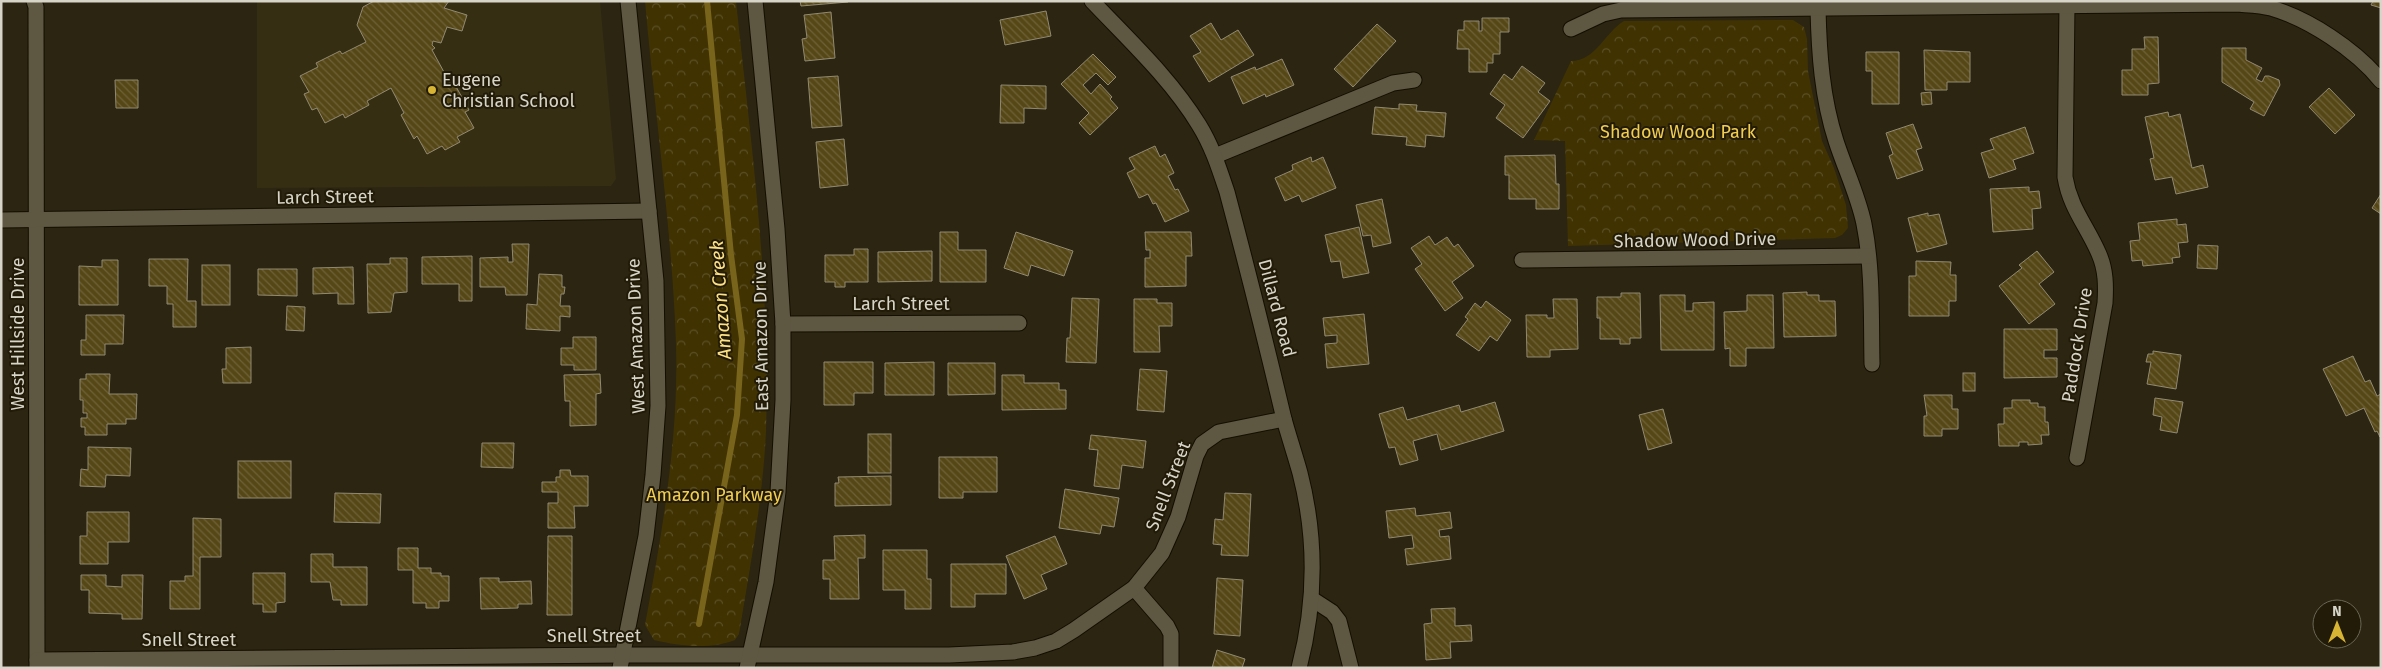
<svg xmlns="http://www.w3.org/2000/svg" width="2382" height="669" font-family="'Fira Sans',sans-serif">
	<style>
		.built { fill: #362e13 }
		.forest { fill: url(#forest-crowns) }
		.lines { fill: none; stroke-linecap: round; stroke-linejoin: round }
		.stream { stroke: #79641c; stroke-width: 6 }
		.building { fill: url(#building-back-hatch); stroke: #918973 }
		.minor-casing { stroke: #140e00; stroke-width: 17 }
		.tertiary-casing { stroke: #140e00; stroke-width: 17 }
		.minor { stroke: #5e5742; stroke-width: 15 }
		.tertiary { stroke: #5e5742; stroke-width: 15 }
		.poi-dot { fill: #d8b434; stroke: #211b08; stroke-width: 2 }
		.labels { text-anchor: middle; stroke-width: 4; stroke-linejoin: round; paint-order: stroke }
		.poi-label { font-size: 18px; fill: #d7d4c8; stroke: #211b08; text-anchor: start }
		.park-label { font-size: 18px; fill: #f2cd50; stroke: #211b08 }
		.street-label { font-size: 18px; fill: #d7d4c8; stroke: #211b08 }
		.water-label { font-size: 19px; font-style: italic; fill: #fee084; stroke: #211b08 }
	</style>
	<defs>
		<pattern id="forest-crowns" width="20" height="18" patternUnits="userSpaceOnUse" patternTransform="scale(1.25)"><rect width="20" height="18" fill="#403201"/><path d="M2 6a3 3 0 1 1 6 0M12 15a3 3 0 1 1 6 0" fill="none" stroke="#5b4f25"/></pattern>
		<pattern id="building-back-hatch" width="6" height="6" patternUnits="userSpaceOnUse" patternTransform="scale(1.25)"><rect width="6" height="6" fill="#564716"/><path d="M-1 5l2 2M0 0l6 6M5-1l2 2" fill="none" stroke="#6e6136"/></pattern>
	</defs>
	<rect width="100%" height="100%" fill="#2b2512"/>
	<polygon class="built" points="257,1 600,1 616,179 611,186 257,188"/>
	<g class="forest">
		<path d="M645 1H736C751 144 771 287 766 431 763 499 750 567 739 634L735 640C710 650 679 646 654 640L645 625C662 533 679 438 676 344 672 230 655 115 645 1Z"/>
		<path d="M1793 20 1804 27 1807 39 1808 71 1822 141 1834 168 1846 205 1848 228 1842 235 1835 238 1568 246 1565 141 1534 140 1571 61C1596 61 1605 32 1624 21Z"/>
	</g>
	<g class="lines">
		<polyline class="stream" points="699,624 737,415 742,339 731,255 707,1"/>
	</g>
	<g class="building">
		<polygon points="374,1 449,1 444,8 467,15 462,31 447,27 441,43 433,41 432,45 435,48 432,50 451,85 454,83 469,110 465,112 474,128 457,137 460,142 445,150 442,146 427,154 417,136 414,139 401,115 404,113 391,88 367,101 369,105 345,118 343,114 325,123 317,108 312,110 304,94 309,92 300,76 318,67 316,63 340,51 342,54 366,42 357,25 363,7"/>
		<polygon points="800,1 848,1 848,2 801,6"/>
		<polygon points="2373,1 2381,1 2381,8 2371,5"/>
		<polygon points="1046,11 1051,36 1005,45 1000,20"/>
		<polygon points="831,12 835,58 805,61 802,39 807,38 804,15"/>
		<polygon points="1482,18 1509,18 1509,32 1500,32 1500,54 1493,54 1493,63 1487,63 1487,72 1469,72 1469,49 1457,49 1458,30 1464,30 1464,21 1479,21 1479,31 1482,31"/>
		<polygon points="1211,23 1221,40 1238,30 1254,55 1209,82 1193,56 1201,52 1190,36"/>
		<polygon points="1377,24 1396,41 1353,87 1334,69"/>
		<polygon points="2144,37 2158,37 2159,83 2148,84 2148,95 2122,95 2122,70 2132,70 2132,49 2145,49"/>
		<polygon points="2222,48 2246,48 2246,60 2262,68 2256,79 2262,82 2265,76 2269,76 2279,80 2280,85 2264,116 2250,109 2254,102 2222,82"/>
		<polygon points="1924,50 1970,52 1970,82 1947,82 1947,90 1925,90"/>
		<polygon points="1866,52 1899,52 1899,104 1872,104 1872,71 1866,71"/>
		<polygon points="1093,54 1116,77 1108,85 1096,73 1083,85 1091,94 1100,84 1112,97 1110,99 1118,108 1090,135 1079,123 1089,113 1061,84"/>
		<polygon points="1282,59 1294,85 1266,97 1265,94 1243,104 1231,77 1255,67 1256,70"/>
		<polygon points="1522,66 1545,83 1538,92 1550,101 1523,138 1496,118 1505,105 1490,94 1504,74 1512,80"/>
		<polygon points="838,76 842,126 812,128 808,78"/>
		<polygon points="115,80 138,80 138,108 116,108"/>
		<polygon points="1001,85 1046,86 1046,109 1024,108 1024,123 1000,123"/>
		<polygon points="2329,88 2355,115 2335,134 2309,107"/>
		<polygon points="1931,92 1932,104 1922,105 1921,93"/>
		<polygon points="1399,104 1417,105 1416,111 1446,113 1444,137 1426,135 1425,147 1406,145 1407,137 1372,134 1375,107 1399,109"/>
		<polygon points="2168,112 2169,117 2180,114 2192,168 2203,165 2208,187 2176,194 2172,177 2155,180 2150,159 2154,158 2145,117"/>
		<polygon points="1913,124 1922,148 1916,150 1923,170 1897,179 1889,156 1893,154 1886,133"/>
		<polygon points="2025,127 2034,153 2013,160 2016,169 1989,178 1981,153 1994,149 1990,139"/>
		<polygon points="844,139 848,185 820,188 816,142"/>
		<polygon points="1155,146 1160,157 1165,154 1174,173 1168,176 1175,190 1178,189 1189,211 1165,222 1156,203 1153,204 1148,194 1139,198 1127,173 1135,169 1129,158"/>
		<polygon points="1555,155 1556,184 1559,184 1559,209 1536,209 1536,199 1509,199 1509,175 1505,175 1505,156"/>
		<polygon points="1311,157 1312,162 1323,157 1336,188 1302,202 1299,195 1285,201 1275,178 1293,170 1292,165"/>
		<polygon points="2029,187 2029,192 2039,191 2041,208 2032,209 2033,229 1993,232 1990,189"/>
		<polygon points="2381,194 2381,214 2372,208"/>
		<polygon points="1382,199 1391,243 1373,247 1371,235 1363,236 1356,205"/>
		<polygon points="1928,213 1928,216 1939,214 1947,244 1917,252 1908,218"/>
		<polygon points="2177,219 2177,225 2186,224 2188,242 2178,243 2180,257 2172,258 2173,263 2143,266 2142,260 2132,261 2130,241 2140,240 2138,223"/>
		<polygon points="1359,227 1369,273 1343,278 1340,261 1331,262 1325,235"/>
		<polygon points="940,232 958,232 958,250 986,250 986,282 940,282"/>
		<polygon points="1016,232 1073,251 1064,276 1031,265 1028,276 1004,268"/>
		<polygon points="1145,232 1191,232 1192,256 1186,256 1186,286 1145,287 1145,258 1150,258 1150,250 1146,250"/>
		<polygon points="1429,236 1435,245 1447,237 1454,247 1458,244 1474,266 1452,282 1463,298 1445,311 1415,269 1422,264 1411,248"/>
		<polygon points="512,244 529,244 527,295 506,295 505,287 480,287 480,258 508,257 508,262 513,262"/>
		<polygon points="2198,245 2218,246 2217,269 2197,268"/>
		<polygon points="854,249 868,249 868,282 845,282 845,287 835,287 835,282 825,282 825,255 854,255"/>
		<polygon points="932,251 932,281 878,282 878,252"/>
		<polygon points="2037,251 2054,272 2039,284 2055,304 2029,324 1999,286 2022,268 2019,265"/>
		<polygon points="472,256 472,301 459,301 459,284 422,284 422,257"/>
		<polygon points="390,258 407,258 407,292 394,293 391,312 368,313 367,264 390,264"/>
		<polygon points="149,259 188,259 187,301 196,301 196,327 173,327 173,304 167,304 167,286 149,286"/>
		<polygon points="102,260 118,260 118,305 79,305 79,266 102,267"/>
		<polygon points="1916,261 1951,262 1950,275 1956,275 1956,301 1949,301 1949,316 1909,316 1909,276 1916,276"/>
		<rect x="202" y="265" width="28" height="40"/>
		<polygon points="353,267 354,304 338,304 338,293 313,294 313,268"/>
		<polygon points="258,269 297,269 297,296 258,295"/>
		<polygon points="539,274 562,275 562,287 565,287 564,294 561,294 560,306 570,306 570,317 560,316 560,331 526,329 527,304 537,305"/>
		<polygon points="1807,292 1807,295 1819,295 1819,301 1835,301 1836,336 1784,337 1783,293"/>
		<polygon points="1621,293 1640,293 1641,338 1630,338 1630,344 1620,344 1620,339 1600,339 1600,318 1597,318 1597,297 1621,297"/>
		<polygon points="1660,295 1685,295 1685,311 1693,311 1693,303 1714,302 1714,350 1661,350"/>
		<polygon points="1747,295 1773,295 1774,348 1746,348 1746,366 1730,366 1730,348 1725,349 1724,312 1747,311"/>
		<polygon points="1072,298 1099,299 1096,363 1066,362 1067,338 1070,338"/>
		<polygon points="1134,299 1157,299 1157,303 1172,303 1172,326 1159,326 1160,352 1134,352"/>
		<polygon points="1553,299 1577,299 1578,349 1550,350 1550,357 1527,357 1526,315 1547,315 1547,318 1554,318"/>
		<polygon points="1486,301 1511,320 1497,341 1490,336 1479,351 1456,335 1468,319 1465,317 1475,303 1481,308"/>
		<polygon points="287,306 305,307 304,331 286,330"/>
		<polygon points="1364,314 1369,364 1327,368 1325,344 1337,343 1337,335 1325,336 1323,318"/>
		<polygon points="86,315 124,315 123,344 105,344 105,355 81,355 81,340 86,340"/>
		<polygon points="2004,329 2057,329 2057,350 2044,350 2044,358 2057,358 2057,377 2004,378"/>
		<polygon points="573,337 596,337 596,370 574,370 574,365 561,365 561,348 573,348"/>
		<polygon points="251,347 251,383 223,383 222,369 226,369 226,348"/>
		<polygon points="2153,351 2181,355 2176,389 2147,384 2151,362 2146,362 2148,354 2153,354"/>
		<polygon points="2353,356 2365,382 2370,380 2377,396 2381,394 2380,437 2377,431 2375,432 2364,408 2346,416 2323,369"/>
		<polygon points="824,362 873,362 873,393 854,393 854,405 824,405"/>
		<polygon points="934,362 934,395 885,395 885,363"/>
		<polygon points="948,363 995,363 995,394 948,395"/>
		<polygon points="1140,369 1167,371 1164,412 1137,410"/>
		<rect x="1963" y="373" width="12" height="18"/>
		<polygon points="86,374 110,374 109,394 137,394 136,419 126,419 126,424 107,424 107,435 85,435 85,427 81,427 81,418 87,418 87,413 83,413 83,400 80,400 80,379 86,379"/>
		<polygon points="600,374 601,393 596,394 596,425 570,426 570,401 565,401 564,375"/>
		<polygon points="1002,375 1024,375 1024,383 1059,383 1059,390 1066,390 1066,409 1002,410"/>
		<polygon points="1924,395 1952,395 1952,409 1958,409 1958,429 1942,429 1942,436 1924,436 1924,416 1927,416"/>
		<polygon points="2155,398 2183,402 2177,433 2160,430 2162,417 2153,415"/>
		<polygon points="2012,400 2030,400 2030,403 2038,403 2038,407 2045,407 2045,422 2048,422 2049,435 2041,435 2042,444 2028,445 2028,442 2019,442 2019,446 1999,446 1998,424 2004,424 2004,408 2012,408"/>
		<polygon points="1495,402 1504,431 1441,450 1437,434 1413,441 1418,460 1400,465 1395,447 1389,448 1379,414 1403,407 1407,420 1459,405 1461,412"/>
		<polygon points="1663,409 1672,443 1648,450 1639,415"/>
		<rect x="868" y="434" width="23" height="39"/>
		<polygon points="1091,435 1146,441 1143,468 1122,465 1119,489 1094,486 1098,450 1089,449"/>
		<polygon points="482,443 514,443 513,468 481,467"/>
		<polygon points="88,447 131,448 130,476 106,475 105,487 80,486 81,469 88,470"/>
		<polygon points="939,457 997,457 997,492 963,492 963,498 939,498"/>
		<rect x="238" y="461" width="53" height="37"/>
		<polygon points="560,470 570,470 571,476 588,476 588,506 574,506 575,528 548,528 548,503 558,503 558,492 542,492 542,482 556,482 556,477 560,477"/>
		<polygon points="891,476 891,505 835,506 835,483 839,483 838,477"/>
		<polygon points="1065,489 1119,498 1114,527 1102,525 1100,534 1059,528"/>
		<polygon points="335,493 381,494 380,523 334,522"/>
		<polygon points="1225,493 1251,494 1248,556 1221,555 1222,545 1213,544 1215,519 1223,520"/>
		<polygon points="1415,508 1416,516 1450,512 1452,528 1439,530 1440,537 1449,536 1451,559 1407,565 1405,549 1414,548 1412,535 1389,538 1386,511"/>
		<polygon points="87,512 129,512 129,542 108,542 108,564 80,564 80,536 87,536"/>
		<polygon points="193,518 221,519 221,557 200,557 200,609 170,609 170,581 185,581 185,576 193,576"/>
		<polygon points="865,535 865,558 858,558 859,599 830,599 830,579 823,579 823,560 835,560 834,536"/>
		<polygon points="548,536 572,536 572,615 547,615"/>
		<polygon points="1055,536 1067,564 1041,575 1047,589 1024,599 1006,556"/>
		<polygon points="398,548 418,548 418,568 431,568 431,573 441,573 441,576 449,576 449,601 439,601 439,608 426,608 426,603 413,603 413,570 398,570"/>
		<polygon points="883,550 927,550 927,579 931,579 931,609 905,609 905,590 883,590"/>
		<polygon points="311,554 333,554 333,567 367,567 367,605 341,605 341,600 333,600 330,582 311,582"/>
		<polygon points="951,564 1006,564 1006,594 975,594 975,607 951,607"/>
		<polygon points="253,573 285,573 285,602 276,603 276,612 263,612 263,604 253,604"/>
		<polygon points="81,575 106,575 106,586 122,587 122,575 143,575 142,619 122,619 122,614 89,613 89,590 81,590"/>
		<polygon points="480,578 499,578 499,582 531,581 532,604 518,604 518,608 481,609"/>
		<polygon points="1217,578 1243,580 1240,636 1214,634"/>
		<polygon points="1455,608 1455,626 1471,625 1472,641 1450,642 1451,658 1426,660 1424,624 1432,623 1431,609"/>
		<polygon points="1217,650 1245,659 1242,668 1212,668"/>
	</g>
	<g class="lines">
		<defs>
			<g id="minor">
				<polyline points="34,1 36,7 37,668"/>
				<path d="M2067 5 2065 177C2070 208 2087 226 2099 254 2106 270 2106 286 2105 303L2077 458"/>
				<path d="M1818 9C1819 53 1822 98 1836 141 1845 169 1858 195 1864 224 1873 269 1871 318 1872 364"/>
				<path d="M1571 29 1603 14 1621 10 2236 4C2247 5 2260 5 2271 8 2309 19 2356 50 2381 81"/>
				<polyline points="1215,156 1393,83 1414,80"/>
				<polyline points="1,220 649,211"/>
				<polyline points="1522,260 1868,256"/>
				<polyline points="783,324 1019,323"/>
				<polyline points="1134,588 1167,626 1171,634 1171,668"/>
				<polyline points="1312,599 1332,612 1339,621 1351,668"/>
				<polyline points="37,660 623,655 949,655 1013,652 1035,648 1056,641 1074,630 1134,588 1162,553 1178,517 1196,456 1202,444 1219,432 1284,419"/>
			</g>
			<g id="tertiary">
				<path d="M1092 1C1129 40 1171 79 1199 125 1212 146 1219 168 1227 192 1247 267 1266 343 1284 419 1289 437 1295 455 1300 473 1317 539 1316 603 1299 668"/>
				<polyline points="620,668 646,536 653,475 658,406 656,281 628,1"/>
				<polyline points="747,668 766,582 778,492 783,400 783,324 777,229 755,1"/>
			</g>
		</defs>
		<use href="#minor" class="minor-casing"/>
		<use href="#tertiary" class="tertiary-casing"/>
		<use href="#minor" class="minor"/>
		<use href="#tertiary" class="tertiary"/>
	</g>
	<circle class="poi-dot" cx="432" cy="90" r="5"/>
	<g class="labels">
		<g class="poi-label">
			<text x="442" y="86">Eugene<tspan x="442" dy="21">Christian School</tspan></text>
		</g>
		<g class="park-label">
			<text x="1678" y="138">Shadow Wood Park</text>
			<text x="714" y="501">Amazon Parkway</text>
		</g>
		<g class="street-label">
			<text transform="translate(325 197) rotate(-1)" y="6">Larch Street</text>
			<text transform="translate(1695 240) rotate(-1)" y="6">Shadow Wood Drive</text>
			<text x="901" y="310">Larch Street</text>
			<text transform="translate(1277 308) rotate(75)" y="6">Dillard Road</text>
			<text transform="translate(18 334) rotate(-90)" y="6">West Hillside Drive</text>
			<text transform="translate(636 336) rotate(-92)" y="6">West Amazon Drive</text>
			<text transform="translate(761 336) rotate(-91)" y="6">East Amazon Drive</text>
			<text transform="translate(2077 345) rotate(-81)" y="6">Paddock Drive</text>
			<text transform="translate(1168 486) rotate(-69)" y="6">Snell Street</text>
			<text x="594" y="642">Snell Street</text>
			<text x="189" y="646">Snell Street</text>
		</g>
		<g class="water-label">
			<text transform="translate(720 300) rotate(-94)" y="7">Amazon Creek</text>
		</g>
	</g>
	<rect width="2382" height="669" fill="none" stroke="#d7d4c8" stroke-width="5"/>
	<g transform="translate(2337 624)"><circle r="24" fill="#211b08" stroke="#6a6555"/>
	<path d="M0-4L9 19L0 12L-9 19Z" fill="#d8b434"/>
	<text y="-8" font-size="14" font-weight="bold" text-anchor="middle" fill="#d7d4c8">N</text>
	</g>
</svg>
